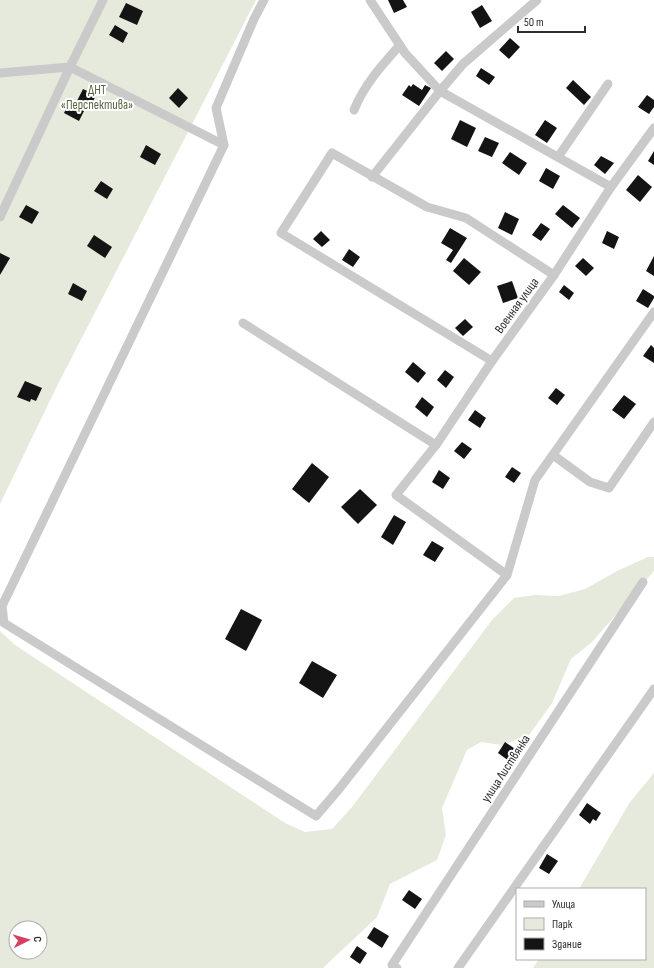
<svg xmlns="http://www.w3.org/2000/svg" width="654" height="968" font-family="'Sofia Sans Condensed',sans-serif">
	<style>
		.green { fill: #e6eadc; fill-rule: evenodd }
		.building { fill: #141414 }
		.lines { fill: none; stroke-linecap: round; stroke-linejoin: round }
		.minor { stroke: #cacaca; stroke-width: 9 }
		.labels { text-anchor: middle; stroke-width: 4; stroke-linejoin: round; paint-order: stroke }
		.park-label { font-size: 13px; fill: #57653f; stroke: #fff }
		.street-label { font-size: 13px; fill: #2d2d2d; stroke: #fff }
	</style>
	<rect width="100%" height="100%" fill="#fff"/>
	<g class="green">
		<polygon points="0,0 256,0 56,388 0,504"/>
		<path d="M648 557H654V571L592 642 571 659 552 703 529 735 502 745 481 742 467 750 442 808 446 835 437 860 390 884 377 917 323 968H0V631L15 645 285 823 305 832 332 829 352 807 492 620 514 598 535 595 559 596 585 589 617 571ZM16 928H40V952H16Z"/>
		<polygon points="654,773 654,968 533,968 539,959 645,959 645,889 579,889 630,802"/>
	</g>
	<g class="building">
		<polygon points="388,0 403,0 407,7 394,13"/>
		<polygon points="126,3 143,11 137,25 119,17"/>
		<polygon points="482,5 492,21 480,28 471,12"/>
		<polygon points="115,25 128,33 123,43 109,35"/>
		<polygon points="510,38 520,47 509,59 499,50"/>
		<polygon points="446,51 454,59 442,71 434,63"/>
		<polygon points="481,68 495,77 489,85 476,76"/>
		<polygon points="573,80 591,97 584,105 566,88"/>
		<polygon points="413,84 422,90 425,85 431,88 419,106 402,95 409,85 411,87"/>
		<polygon points="178,88 188,98 179,108 169,98"/>
		<polygon points="83,89 96,95 90,108 77,101"/>
		<polygon points="647,95 654,100 654,107 649,114 638,107"/>
		<polygon points="69,103 84,111 79,121 64,113"/>
		<polygon points="460,120 476,128 467,147 451,139"/>
		<polygon points="545,120 557,128 547,143 535,135"/>
		<polygon points="485,137 499,143 492,157 478,151"/>
		<polygon points="146,145 161,154 155,165 140,157"/>
		<polygon points="654,151 654,165 648,161"/>
		<polygon points="510,152 527,163 519,175 502,163"/>
		<polygon points="601,156 614,163 605,174 594,165"/>
		<polygon points="546,168 560,176 553,189 539,181"/>
		<polygon points="638,175 652,187 640,202 626,190"/>
		<polygon points="101,181 113,189 107,199 94,191"/>
		<polygon points="26,205 39,212 32,224 19,217"/>
		<polygon points="563,205 580,218 572,228 555,214"/>
		<polygon points="505,212 519,219 512,235 498,228"/>
		<polygon points="541,223 550,229 541,241 532,235"/>
		<polygon points="450,228 467,238 451,263 446,260 453,250 441,243"/>
		<polygon points="321,231 330,240 322,247 313,239"/>
		<polygon points="607,231 619,237 614,249 602,243"/>
		<polygon points="94,235 112,247 105,258 87,246"/>
		<polygon points="349,249 360,257 353,267 342,260"/>
		<polygon points="0,253 10,258 0,275"/>
		<polygon points="654,256 654,276 646,271"/>
		<polygon points="464,258 481,272 469,285 453,271"/>
		<polygon points="583,258 594,268 586,276 575,266"/>
		<polygon points="512,281 518,298 503,303 497,286"/>
		<polygon points="73,283 87,291 82,301 68,294"/>
		<polygon points="564,285 574,293 569,300 559,292"/>
		<polygon points="643,289 654,296 654,298 648,308 636,301"/>
		<polygon points="465,319 473,327 463,336 455,328"/>
		<polygon points="651,345 654,348 654,363 643,356"/>
		<polygon points="413,362 426,373 418,383 405,372"/>
		<polygon points="445,370 454,377 446,388 437,380"/>
		<polygon points="25,381 42,388 36,401 31,399 30,402 17,397"/>
		<polygon points="556,388 565,395 557,405 548,398"/>
		<polygon points="624,395 636,404 624,419 612,410"/>
		<polygon points="422,397 434,407 427,417 415,407"/>
		<polygon points="475,410 486,418 480,428 468,420"/>
		<polygon points="462,442 472,449 464,459 454,451"/>
		<polygon points="312,463 329,477 309,503 292,489"/>
		<polygon points="512,467 521,473 514,483 505,477"/>
		<polygon points="439,470 450,478 443,489 432,482"/>
		<polygon points="360,489 377,505 358,524 341,507"/>
		<polygon points="394,515 406,522 393,545 381,537"/>
		<polygon points="432,541 444,548 435,562 423,555"/>
		<polygon points="241,609 262,620 246,651 225,639"/>
		<polygon points="312,661 337,675 323,698 299,683"/>
		<polygon points="505,742 521,753 513,764 498,753"/>
		<polygon points="587,803 601,813 596,821 593,819 590,824 579,815"/>
		<polygon points="547,854 558,861 549,874 539,868"/>
		<polygon points="409,890 422,899 415,909 402,900"/>
		<polygon points="374,927 389,936 382,948 367,938"/>
		<polygon points="357,946 367,953 360,964 350,957"/>
	</g>
	<g class="lines">
		<g class="minor">
			<polyline points="264,0 254,19 216,108 224,145 2,606 4,623 316,816 339,789 507,575 535,480 654,312"/>
			<polyline points="370,0 405,53 440,91 611,187"/>
			<polyline points="0,73 70,67 224,145"/>
			<path d="M354 110C364 85 382 65 400 45"/>
			<polyline points="558,157 608,84"/>
			<polyline points="372,177 440,91 463,64 537,0"/>
			<polyline points="0,217 70,67 103,0"/>
			<polyline points="243,323 436,445"/>
			<polyline points="492,361 281,233 332,153 427,207 466,218 554,275"/>
			<polyline points="553,455 590,482 609,488 654,422"/>
			<polyline points="507,575 396,495 436,445 492,361 554,275 611,187 654,128"/>
			<polyline points="397,968 392,965 643,582"/>
			<polyline points="458,968 654,689"/>
		</g>
	</g>
	<g class="labels">
		<g class="park-label">
			<text x="97" y="94">ДНТ<tspan x="97" dy="15">«Перспектива»</tspan></text>
		</g>
		<g class="street-label">
			<text transform="translate(516 305) rotate(-54)" y="5">Военная улица</text>
			<text transform="translate(505 768) rotate(-57)" y="5">улица Листвянка</text>
		</g>
	</g>
	<rect x="516" y="888" width="130" height="72" fill="#ffffff" stroke="#ababab"/>
	<rect x="524" y="901" width="20" height="6" fill="#cacaca" stroke="#ababab"/>
	<text x="552" y="908" font-size="12" fill="#2d2d2d">Улица</text>
	<rect x="524" y="918" width="20" height="12" fill="#e6eadc" stroke="#ababab"/>
	<text x="552" y="928" font-size="12" fill="#2d2d2d">Парк</text>
	<rect x="524" y="938" width="20" height="12" fill="#141414" stroke="#ababab"/>
	<text x="552" y="948" font-size="12" fill="#2d2d2d">Здание</text>
	<g transform="translate(28 940) rotate(85)"><circle r="19" fill="#ffffff" stroke="#ababab"/>
	<path d="M0-3L7 15L0 10L-7 15Z" fill="#d63e64"/>
	<text y="-6" font-size="11" font-weight="bold" text-anchor="middle" fill="#2d2d2d">С</text>
	</g>
	<path d="M518 26v6h67v-6" fill="none" stroke="#2d2d2d" stroke-width="2"/>
	<text x="524" y="26" font-size="12" fill="#2d2d2d" stroke="#ffffff" stroke-width="3" paint-order="stroke">50 m</text>
</svg>
